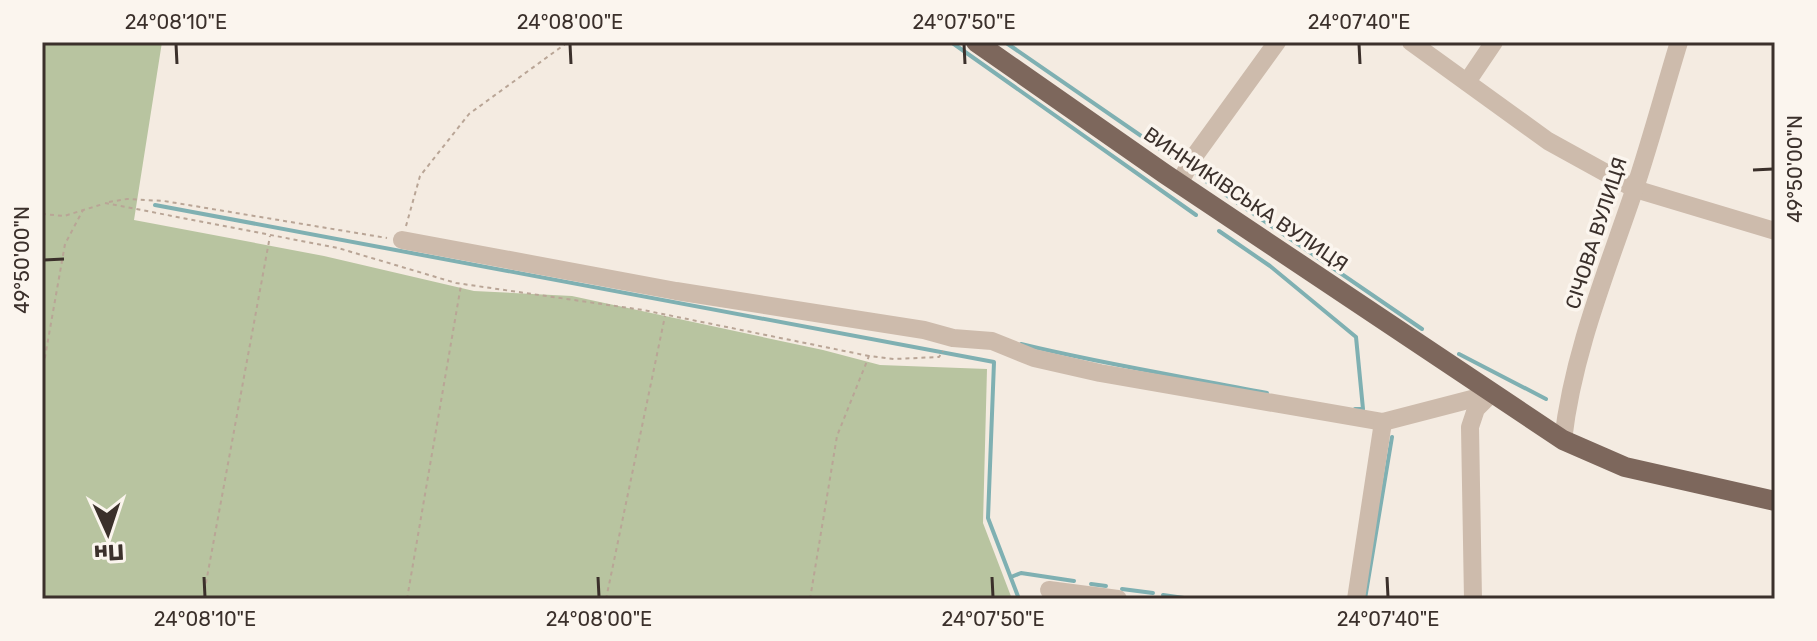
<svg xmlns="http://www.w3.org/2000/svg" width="1817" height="641" font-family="Rubik,sans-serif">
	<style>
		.green { fill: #b8c4a0 }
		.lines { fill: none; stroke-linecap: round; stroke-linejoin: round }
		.stream { stroke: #7fb0b2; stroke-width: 4 }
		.path { stroke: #b9a596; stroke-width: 2; stroke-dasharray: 4 4; stroke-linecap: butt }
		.minor { stroke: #cdbbac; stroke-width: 18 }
		.major { stroke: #7d675c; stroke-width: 20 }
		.ticks { fill: none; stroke: #3b302b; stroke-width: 3 }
		.labels { text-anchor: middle; stroke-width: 7; stroke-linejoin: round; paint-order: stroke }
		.street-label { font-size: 20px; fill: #3b302b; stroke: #fbf5ee }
		.neatline { fill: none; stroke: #3b302b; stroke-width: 3 }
		.ticks-label { font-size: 20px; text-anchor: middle; fill: #3b302b }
	</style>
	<rect width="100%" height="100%" fill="#f4ebe1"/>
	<polygon class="green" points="42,42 162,42 134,220 324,256 474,291 572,296 823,350 880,365 987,369 983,523 1012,599 42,599"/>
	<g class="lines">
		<g class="stream">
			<polyline points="951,42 1196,215"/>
			<polyline points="1005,42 1179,162"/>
			<polyline points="1197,175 1422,329"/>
			<polyline points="155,205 994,362 988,518 1019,599"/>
			<polyline points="1219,231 1270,266 1356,337 1363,409 1355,409"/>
			<path d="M1021 344C1103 364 1185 377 1267 393"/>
			<polyline points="1459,354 1546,399"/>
			<polyline points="1011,577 1021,573 1074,581"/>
			<polyline points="1091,584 1106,586"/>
			<polyline points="1122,589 1153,593"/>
			<polyline points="1163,595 1191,599"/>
			<polyline points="1365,599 1392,437"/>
		</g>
		<g class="path">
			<polyline points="109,202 127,199 164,201 387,238"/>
			<polyline points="105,203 338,248 456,283 643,310 869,356"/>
			<polyline points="42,214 64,216 103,204"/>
			<polyline points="406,226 420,176 469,114 568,42"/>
			<polyline points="42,374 65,244 83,210"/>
			<polyline points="203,599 270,236"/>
			<polyline points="407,599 461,285"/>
			<polyline points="606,599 665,316"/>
			<polyline points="810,599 837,436 869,356 894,359 939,357 943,351"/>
		</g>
		<g class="minor">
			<polyline points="1411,42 1548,141 1635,189 1775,231"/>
			<polyline points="1467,82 1494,42"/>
			<polyline points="1179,184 1193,158 1277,42"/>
			<polyline points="402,240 676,291 924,330 953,338 992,341 1034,358 1100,373 1383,422 1491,394"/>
			<path d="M1563 440C1573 352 1607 271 1635 188 1651 140 1664 91 1679 42"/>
			<polyline points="1049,590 1118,599"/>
			<polyline points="1356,599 1383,422"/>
			<polyline points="1473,599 1470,427 1476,409 1491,394"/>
		</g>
		<polyline class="major" points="976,42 1165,174 1563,440 1625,467 1775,501"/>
	</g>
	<path class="ticks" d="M176 44 177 64M570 44 571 64M964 44 965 64M1359 44 1360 64M1753 170 1773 169M44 260 64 259M204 577 205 597M598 577 599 597M992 577 993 597M1387 577 1388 597"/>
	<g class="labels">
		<g class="street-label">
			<text transform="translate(1246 199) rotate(34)" y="7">ВИННИКІВСЬКА ВУЛИЦЯ</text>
			<text transform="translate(1596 233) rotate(-72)" y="7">СІЧОВА ВУЛИЦЯ</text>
		</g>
	</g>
	<rect width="1817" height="641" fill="none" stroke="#fbf5ee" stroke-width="88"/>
	<g transform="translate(108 533) rotate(177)" stroke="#fbf5ee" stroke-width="6" paint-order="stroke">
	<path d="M0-6L14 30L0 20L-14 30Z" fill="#3b302b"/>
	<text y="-12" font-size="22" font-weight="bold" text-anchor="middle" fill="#3b302b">Пн</text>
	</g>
	<rect x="44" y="44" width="1729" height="553" class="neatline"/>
	<g class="ticks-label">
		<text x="176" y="29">24°08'10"E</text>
		<text x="570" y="29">24°08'00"E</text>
		<text x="964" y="29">24°07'50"E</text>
		<text x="1359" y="29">24°07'40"E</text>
		<text transform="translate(1795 169) rotate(-90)" y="7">49°50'00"N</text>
		<text transform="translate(22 260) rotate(-90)" y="7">49°50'00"N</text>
		<text x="205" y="626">24°08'10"E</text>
		<text x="599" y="626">24°08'00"E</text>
		<text x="993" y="626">24°07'50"E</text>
		<text x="1388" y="626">24°07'40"E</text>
	</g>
</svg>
